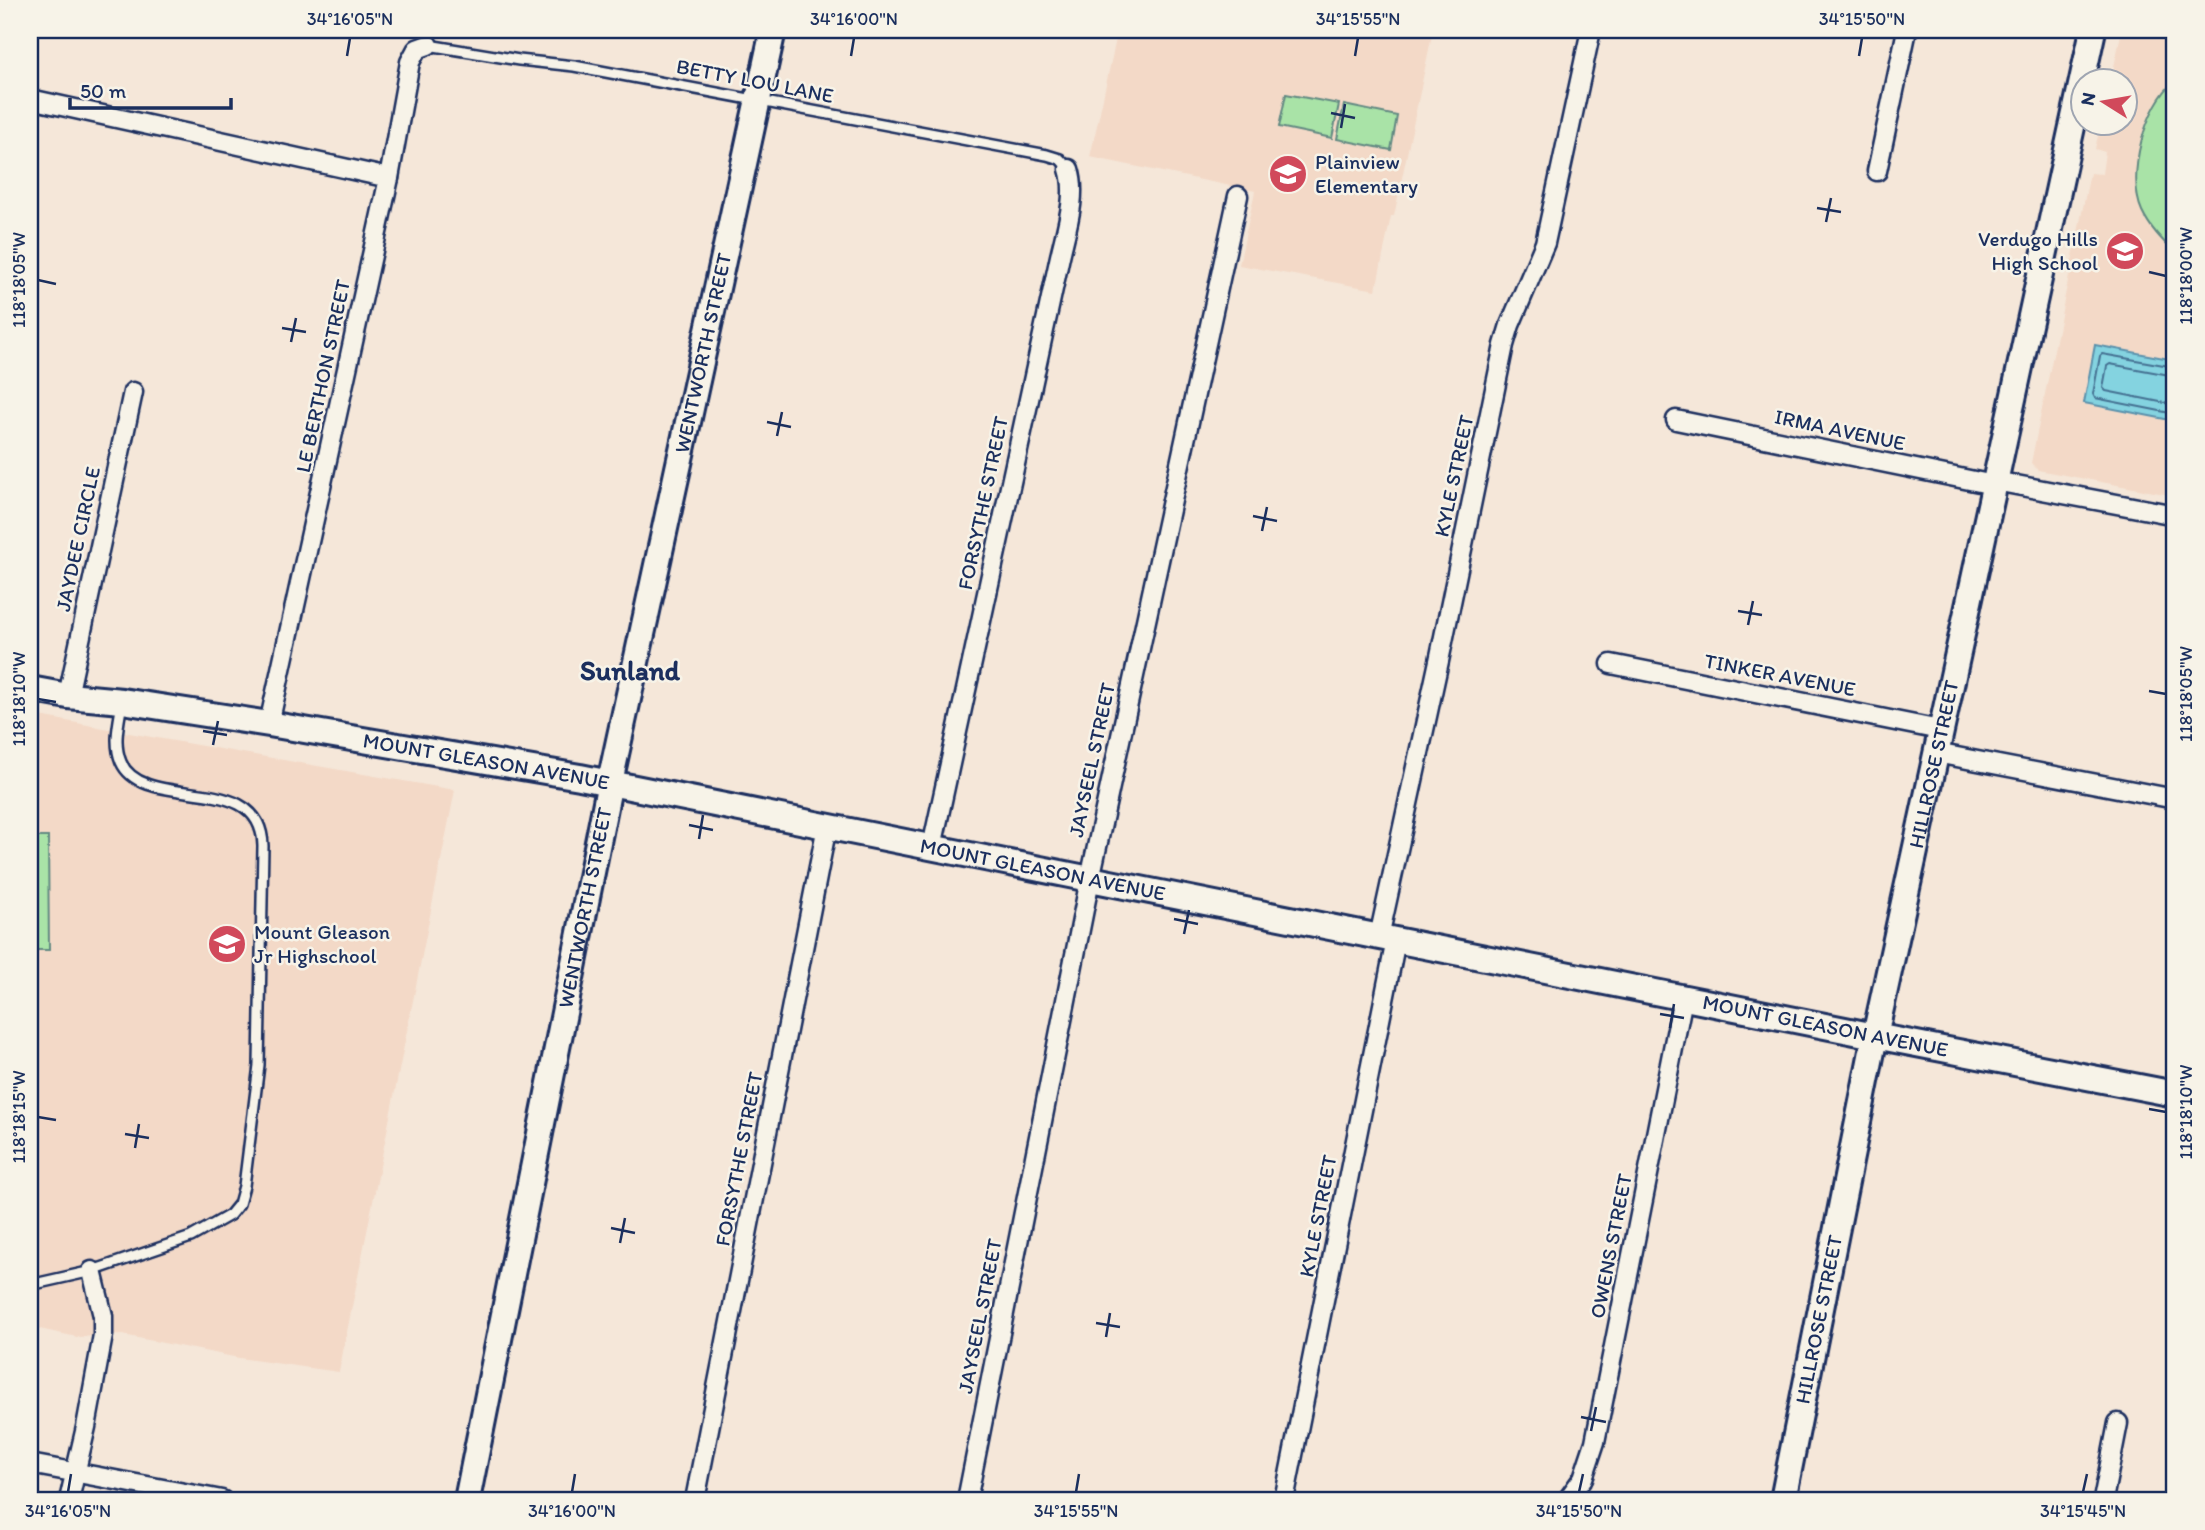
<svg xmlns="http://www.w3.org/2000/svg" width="2205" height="1530" font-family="Itim,sans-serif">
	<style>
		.built { fill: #f3d9c7 }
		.green { fill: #a9e3a7; stroke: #628982; stroke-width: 2 }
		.water { fill: #84d3e0; stroke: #5a91ac; stroke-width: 2 }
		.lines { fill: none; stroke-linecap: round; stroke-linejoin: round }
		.shore { stroke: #457192; stroke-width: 2 }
		.lane-casing { stroke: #1b2f5e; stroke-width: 14 }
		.street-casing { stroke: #1b2f5e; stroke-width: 23 }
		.secondary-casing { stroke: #1b2f5e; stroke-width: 30 }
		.lane { stroke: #f7f3e8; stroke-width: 9 }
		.street { stroke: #f7f3e8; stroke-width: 18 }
		.secondary { stroke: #f7f3e8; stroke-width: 24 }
		.ticks { fill: none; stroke: #1b2f5e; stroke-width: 2.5 }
		.labels { text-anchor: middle; stroke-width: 5; stroke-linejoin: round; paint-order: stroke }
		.street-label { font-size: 21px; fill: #1b2f5e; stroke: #f7f3e8 }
		.poi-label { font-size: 21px; fill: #1b2f5e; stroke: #f7f3e8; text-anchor: start }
		.district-label { font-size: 28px; font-weight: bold; fill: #1b2f5e; stroke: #f7f3e8 }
		.neatline { fill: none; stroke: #1b2f5e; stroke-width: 2.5 }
		.ticks-label { font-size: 18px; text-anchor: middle; fill: #1b2f5e }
	</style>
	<rect width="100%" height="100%" fill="#f5e7d9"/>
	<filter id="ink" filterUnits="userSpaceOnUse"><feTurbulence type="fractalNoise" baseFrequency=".0143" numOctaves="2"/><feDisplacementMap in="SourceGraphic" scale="14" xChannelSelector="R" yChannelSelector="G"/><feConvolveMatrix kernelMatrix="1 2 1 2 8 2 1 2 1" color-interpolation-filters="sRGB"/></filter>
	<g filter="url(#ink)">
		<g class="built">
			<polygon points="1118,30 1433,30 1394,216 1391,216 1376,290 1239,265 1255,191 1090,157"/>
			<polygon points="2122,30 2175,30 2175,496 2038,470 2031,463 2090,173 2102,174 2105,152 2095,149 2101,123 2124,122 2124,80 2111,80"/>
			<polygon points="30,714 140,735 455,790 339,1372 239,1358 123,1335 77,1337 30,1327"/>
		</g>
		<g class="green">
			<path d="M2175 81V253C2162 240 2150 228 2142 211 2126 175 2145 105 2175 81Z"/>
			<polygon points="1286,94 1339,104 1332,138 1279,127"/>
			<polygon points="1344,105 1397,116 1391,150 1337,139"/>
			<polygon points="30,837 48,837 49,950 30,950"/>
		</g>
		<polygon class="water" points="2095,345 2175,360 2175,421 2084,403"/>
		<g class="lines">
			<g class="shore">
				<polyline points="2175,367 2102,354 2100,356 2093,394 2095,398 2175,414"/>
				<polyline points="2175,376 2110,364 2107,366 2103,388 2106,391 2175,405"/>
			</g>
			<defs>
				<g id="lane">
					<polyline points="428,45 519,60 574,66 1047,155 1060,159 1069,169"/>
					<path d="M30 1285 92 1271 191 1237 230 1215 239 1204 244 1186 259 1065 263 846C261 767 144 814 121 762 113 743 119 722 122 703"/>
				</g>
				<g id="street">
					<polyline points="30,99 389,178"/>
					<polyline points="1877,171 1907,30"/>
					<polyline points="1676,420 1994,485"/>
					<polyline points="1995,481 2175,515"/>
					<polyline points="1611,664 1940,730"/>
					<polyline points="68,696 133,392"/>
					<polyline points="269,724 389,178 410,62 417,49 428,45"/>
					<polyline points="1936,753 2175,799"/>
					<path d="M932 847 1059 261C1065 232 1078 197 1069 169"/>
					<polyline points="1379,937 1439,661 1504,345 1510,325 1545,243 1591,30"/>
					<polyline points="30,1464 222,1500"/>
					<polyline points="1568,1499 1583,1478 1595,1442 1683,998"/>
					<polyline points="69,1500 86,1427 103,1335 103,1316 92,1271"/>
					<polyline points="695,1500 827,826"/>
					<polyline points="967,1500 1090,879 1238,196"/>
					<polyline points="1284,1500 1396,940"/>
					<polyline points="2103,1500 2118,1423"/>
				</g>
				<g id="secondary">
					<path id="s1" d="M30 689 68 696 122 701 269 724 580 777 1875 1036 2175 1094"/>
					<path id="s2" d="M467 1500 610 782 773 30"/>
					<path id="s3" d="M1783 1500 1875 1036 2093 30"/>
				</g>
			</defs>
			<use href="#lane" class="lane-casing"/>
			<use href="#street" class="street-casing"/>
			<use href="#secondary" class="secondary-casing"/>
			<use href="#lane" class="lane"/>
			<use href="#street" class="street"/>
			<use href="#secondary" class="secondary"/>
		</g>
	</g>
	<path class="ticks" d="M347 56 350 38M851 56 854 38M1355 56 1358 38M1859 56 1862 38M1331 113 1355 118M1341 128 1345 104M1817 208 1841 212M1826 222 1831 198M2149 272 2166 276M38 280 56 284M282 328 306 332M291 342 296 318M767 422 791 427M777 436 782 412M1253 516 1277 521M1262 531 1267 507M1738 611 1762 615M1748 625 1753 601M2149 691 2166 694M38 699 56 702M203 731 227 735M213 745 218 721M689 825 713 830M699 839 703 815M1174 919 1198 924M1184 934 1189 910M1660 1014 1684 1018M1670 1028 1674 1004M2149 1109 2166 1112M38 1117 56 1120M125 1134 149 1138M135 1148 139 1124M611 1228 635 1233M620 1243 625 1218M1096 1323 1120 1327M1106 1337 1110 1313M1581 1417 1606 1422M1591 1431 1596 1407M68 1492 71 1474M572 1492 575 1474M1076 1492 1079 1474M1579 1492 1583 1474M2083 1492 2087 1474"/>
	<defs>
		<symbol id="school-disc" viewBox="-11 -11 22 22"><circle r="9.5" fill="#d1495b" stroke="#f7f3e8"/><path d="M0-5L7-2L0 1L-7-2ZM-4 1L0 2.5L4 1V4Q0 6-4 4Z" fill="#fff"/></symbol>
	</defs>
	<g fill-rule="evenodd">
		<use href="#school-disc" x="1266" y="152" width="44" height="44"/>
		<use href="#school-disc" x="2103" y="229" width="44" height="44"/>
		<use href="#school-disc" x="205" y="922" width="44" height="44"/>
	</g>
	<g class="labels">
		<g class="street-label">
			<text transform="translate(755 81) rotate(11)" y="7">BETTY LOU LANE</text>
			<text dy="7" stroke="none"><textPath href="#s2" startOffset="1171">WENTWORTH STREET</textPath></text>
			<text transform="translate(323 376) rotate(-78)" y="7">LE BERTHON STREET</text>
			<text transform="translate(1840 430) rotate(12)" y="7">IRMA AVENUE</text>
			<text transform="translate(1454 476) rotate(-78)" y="7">KYLE STREET</text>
			<text transform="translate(983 503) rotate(-78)" y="7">FORSYTHE STREET</text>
			<text transform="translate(78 539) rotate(-78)" y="7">JAYDEE CIRCLE</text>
			<text transform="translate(1780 675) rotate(11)" y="7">TINKER AVENUE</text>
			<text transform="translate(1092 760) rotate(-78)" y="7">JAYSEEL STREET</text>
			<text dy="7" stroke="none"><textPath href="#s1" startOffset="462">MOUNT GLEASON AVENUE</textPath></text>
			<text dy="7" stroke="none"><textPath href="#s3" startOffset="751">HILLROSE STREET</textPath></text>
			<text dy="7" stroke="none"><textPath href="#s1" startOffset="1029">MOUNT GLEASON AVENUE</textPath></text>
			<text dy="7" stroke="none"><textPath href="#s2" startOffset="604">WENTWORTH STREET</textPath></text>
			<text dy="7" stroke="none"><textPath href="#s1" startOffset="1827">MOUNT GLEASON AVENUE</textPath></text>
			<text transform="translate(739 1159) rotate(-79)" y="7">FORSYTHE STREET</text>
			<text transform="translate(1318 1216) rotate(-79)" y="7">KYLE STREET</text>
			<text transform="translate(1611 1246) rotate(-79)" y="7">OWENS STREET</text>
			<text transform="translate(980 1316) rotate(-79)" y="7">JAYSEEL STREET</text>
			<text dy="7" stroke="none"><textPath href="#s3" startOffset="184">HILLROSE STREET</textPath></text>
		</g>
		<g class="poi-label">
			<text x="1315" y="169">Plainview<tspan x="1315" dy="24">Elementary</tspan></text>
			<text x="2098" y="246" text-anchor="end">Verdugo Hills<tspan x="2098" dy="24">High School</tspan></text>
			<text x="254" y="939">Mount Gleason<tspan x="254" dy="24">Jr Highschool</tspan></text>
		</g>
		<g class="district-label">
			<text x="630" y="680">Sunland</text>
		</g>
	</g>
	<rect width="2205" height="1530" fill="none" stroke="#f7f3e8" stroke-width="77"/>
	<g transform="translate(2104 102) rotate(281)"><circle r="33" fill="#f7f3e8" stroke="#9fa5b1" stroke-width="2"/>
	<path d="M0-5L12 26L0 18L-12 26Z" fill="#d1495b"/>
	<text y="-10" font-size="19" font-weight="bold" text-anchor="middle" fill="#1b2f5e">N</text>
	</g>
	<path d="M70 98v10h161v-10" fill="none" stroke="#1b2f5e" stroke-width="3.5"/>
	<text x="80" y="98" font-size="21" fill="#1b2f5e" stroke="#f7f3e8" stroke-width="5" paint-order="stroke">50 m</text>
	<rect x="38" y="38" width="2128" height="1454" class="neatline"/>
	<g class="ticks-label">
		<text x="350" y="25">34°16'05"N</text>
		<text x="854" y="25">34°16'00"N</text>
		<text x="1358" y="25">34°15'55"N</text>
		<text x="1862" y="25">34°15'50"N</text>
		<text transform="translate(2186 276) rotate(-90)" y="6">118°18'00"W</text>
		<text transform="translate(19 280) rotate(-90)" y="6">118°18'05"W</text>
		<text transform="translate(2186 694) rotate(-90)" y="6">118°18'05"W</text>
		<text transform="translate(19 699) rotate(-90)" y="6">118°18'10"W</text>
		<text transform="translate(2186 1112) rotate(-90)" y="6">118°18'10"W</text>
		<text transform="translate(19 1117) rotate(-90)" y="6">118°18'15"W</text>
		<text x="68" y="1517">34°16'05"N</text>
		<text x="572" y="1517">34°16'00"N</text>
		<text x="1076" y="1517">34°15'55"N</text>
		<text x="1579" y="1517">34°15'50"N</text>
		<text x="2083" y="1517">34°15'45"N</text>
	</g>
</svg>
